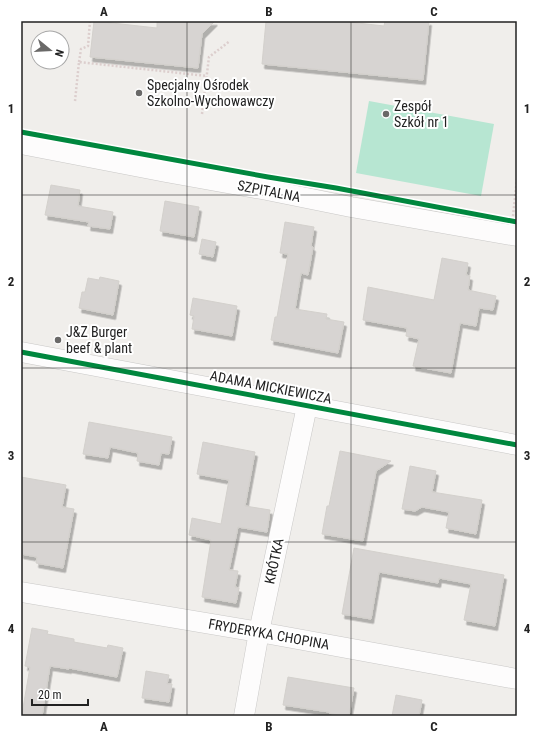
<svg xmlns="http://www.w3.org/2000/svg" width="538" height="737" font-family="'Roboto Condensed',sans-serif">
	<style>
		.pitch { fill: #b7e6d2 }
		.building { fill: #d7d4d2; stroke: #d3d0cc; filter: url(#shadow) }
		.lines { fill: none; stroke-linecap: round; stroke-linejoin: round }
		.minor-casing { stroke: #c9c8c7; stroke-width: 21 }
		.path { stroke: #dccecd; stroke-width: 2.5; stroke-dasharray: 2 2; stroke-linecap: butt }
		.minor { stroke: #fdfcfc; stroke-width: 20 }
		.cycleway-casing { stroke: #fff; stroke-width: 8 }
		.cycleway { stroke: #00873e; stroke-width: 5 }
		.grid { fill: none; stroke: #222; stroke-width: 1; stroke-opacity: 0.55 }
		.poi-dot { fill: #6a6968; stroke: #fff; stroke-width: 1.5 }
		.labels { text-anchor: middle; stroke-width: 4; stroke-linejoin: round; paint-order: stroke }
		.poi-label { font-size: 14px; fill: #222; stroke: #fff; text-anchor: start }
		.street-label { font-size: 14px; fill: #222; stroke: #fff }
		.neatline { fill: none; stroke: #222; stroke-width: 1.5 }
		.grid-label { font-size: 13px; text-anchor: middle; font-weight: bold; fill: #222 }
	</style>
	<defs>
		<filter id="shadow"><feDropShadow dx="2.5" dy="4.5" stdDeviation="0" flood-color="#0004"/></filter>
	</defs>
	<rect width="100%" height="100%" fill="#f0eeeb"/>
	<polygon class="pitch" points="369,101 494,124 481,196 356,173"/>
	<g class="building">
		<polygon points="94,21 157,28 157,21 215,21 202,34 198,68 90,57"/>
		<polygon points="266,21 349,21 349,22 384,26 385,21 429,21 423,80 262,64"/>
		<polygon points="51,185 80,190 78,206 113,212 110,229 88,226 89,222 45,215"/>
		<polygon points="165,201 199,207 194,237 160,231"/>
		<polygon points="285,222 314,227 311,246 313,247 308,275 301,273 295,309 327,314 326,319 344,322 338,353 271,340 275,317 277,317 288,254 280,253"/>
		<polygon points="202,239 216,242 213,257 199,254"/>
		<polygon points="442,258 468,263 466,275 470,276 468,290 496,296 493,310 479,308 476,326 460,323 451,373 413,366 419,339 406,336 407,328 363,320 368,287 434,300"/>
		<polygon points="100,277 119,281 113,315 79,308 82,292 85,292 88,278 99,280"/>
		<polygon points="193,298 237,306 232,336 192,329 194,316 190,315"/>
		<polygon points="89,422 172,437 169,454 161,453 159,465 137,461 138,453 110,447 108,458 83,454"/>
		<polygon points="203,442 255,452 245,506 270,510 267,532 238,527 229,570 238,571 235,587 239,588 236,603 202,597 211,540 189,535 192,518 221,524 229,480 197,474"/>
		<polygon points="340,451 391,461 376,471 363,541 322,534 327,506 329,506"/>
		<polygon points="410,466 436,471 432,492 482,500 476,534 446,528 449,512 422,507 415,511 402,509"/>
		<polygon points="21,477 66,485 62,507 74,509 63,568 36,563 37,557 21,554"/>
		<polygon points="354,548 504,575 495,626 464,620 471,584 439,578 438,583 379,572 371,619 342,614"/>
		<polygon points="32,628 48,631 47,634 74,639 74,642 107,648 108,645 123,648 117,677 69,668 69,669 50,666 42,716 33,716 22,714 30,667 25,666"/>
		<polygon points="146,671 169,675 167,684 172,684 169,702 142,698"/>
		<polygon points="288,677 354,688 349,716 343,716 329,713 329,712 283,705"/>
		<polygon points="396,695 422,700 419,716 392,716"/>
	</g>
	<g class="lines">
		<defs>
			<g id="minor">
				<polyline points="21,144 166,172 267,190 351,207 517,236"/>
				<polyline points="21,352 517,445"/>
				<polyline points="21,592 259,632 517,679"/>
				<polyline points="244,716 259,632 307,406"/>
			</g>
		</defs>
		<use href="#minor" class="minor-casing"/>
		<g class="path">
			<polyline points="79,62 81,49 88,46 90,21"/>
			<polyline points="75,101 79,62 207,76"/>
			<polyline points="202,114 209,57 230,41"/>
			<polyline points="513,216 517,179"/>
		</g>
		<use href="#minor" class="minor"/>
		<defs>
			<g id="cycleway">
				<polyline points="21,132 268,177 336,188 517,222"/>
				<polyline points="21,352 517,445"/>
			</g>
		</defs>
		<use href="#cycleway" class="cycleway-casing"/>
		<use href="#cycleway" class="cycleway"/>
	</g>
	<path class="grid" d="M187 21V716M351 21V716M21 195H517M21 368H517M21 542H517"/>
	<g class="poi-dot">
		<circle cx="139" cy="93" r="4"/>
		<circle cx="386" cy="114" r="4"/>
		<circle cx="58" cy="340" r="4"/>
	</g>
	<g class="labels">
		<g class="poi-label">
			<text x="147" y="90">Specjalny Ośrodek<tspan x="147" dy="16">Szkolno-Wychowawczy</tspan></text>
			<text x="394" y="111">Zespół<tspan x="394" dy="16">Szkół nr 1</tspan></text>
			<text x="66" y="337">J&amp;Z Burger<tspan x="66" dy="16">beef &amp; plant</tspan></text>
		</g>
		<g class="street-label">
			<text transform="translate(269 191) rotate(11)" y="5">SZPITALNA</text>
			<text transform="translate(271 387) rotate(11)" y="5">ADAMA MICKIEWICZA</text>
			<text transform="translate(274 561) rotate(-78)" y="5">KRÓTKA</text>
			<text transform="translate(269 634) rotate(10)" y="5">FRYDERYKA CHOPINA</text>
		</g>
	</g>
	<rect width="538" height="737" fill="none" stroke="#ffffff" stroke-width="44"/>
	<g transform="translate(50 50) rotate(108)"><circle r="19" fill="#ffffff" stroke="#a7a7a7"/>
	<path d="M0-3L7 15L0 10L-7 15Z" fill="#6a6968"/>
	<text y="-6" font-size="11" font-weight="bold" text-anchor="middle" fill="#222222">N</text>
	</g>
	<path d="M32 699v6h56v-6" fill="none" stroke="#222222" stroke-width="2"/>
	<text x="38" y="699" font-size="12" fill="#222222" stroke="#ffffff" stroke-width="3" paint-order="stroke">20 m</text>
	<rect x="22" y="22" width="494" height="693" class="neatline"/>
	<g class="grid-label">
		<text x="104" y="16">A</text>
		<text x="269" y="16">B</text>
		<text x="434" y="16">C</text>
		<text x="11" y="113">1</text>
		<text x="527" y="113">1</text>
		<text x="11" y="286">2</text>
		<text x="527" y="286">2</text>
		<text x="11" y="460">3</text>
		<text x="527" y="460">3</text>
		<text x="11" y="633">4</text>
		<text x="527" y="633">4</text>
		<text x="104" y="731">A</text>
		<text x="269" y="731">B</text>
		<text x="434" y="731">C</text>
	</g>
</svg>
